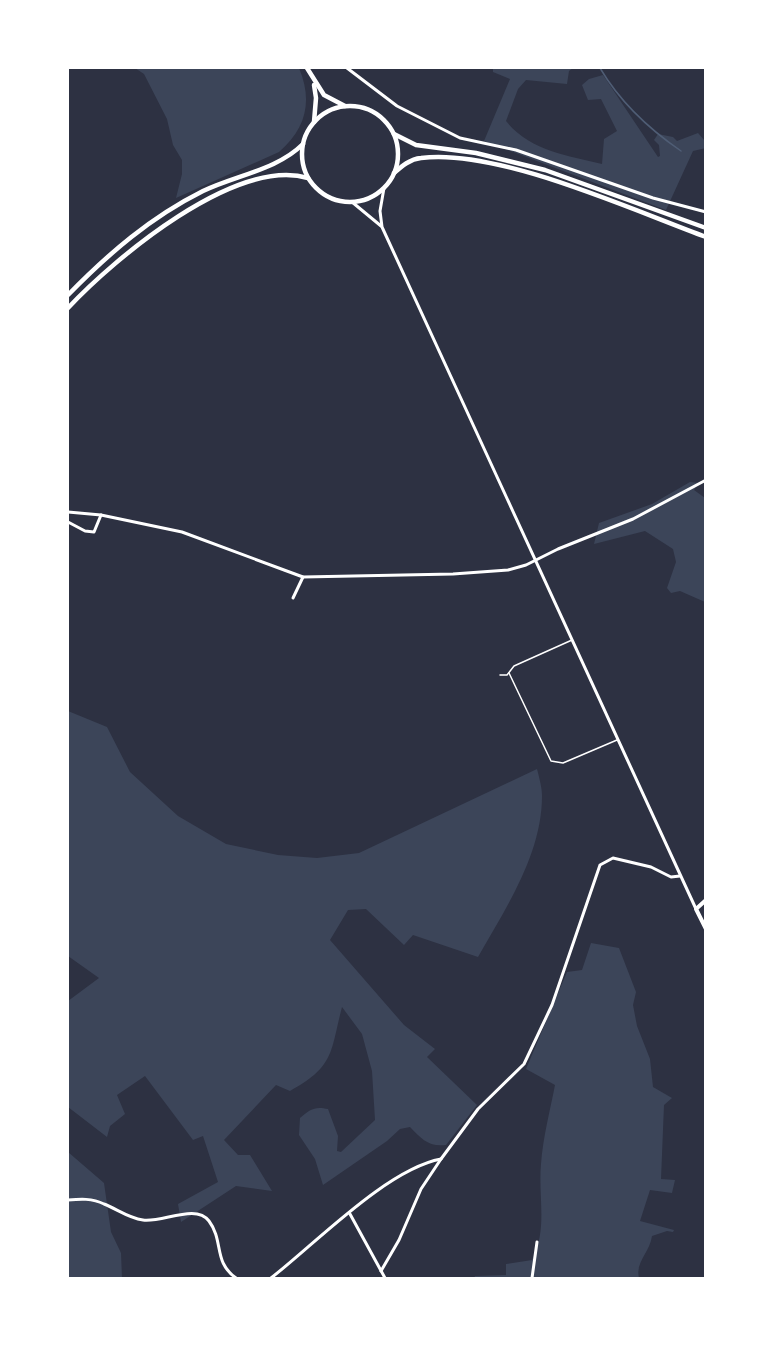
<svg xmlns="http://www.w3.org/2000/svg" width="773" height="1346" font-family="'DejaVu Sans',sans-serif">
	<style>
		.green { fill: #3c4559 }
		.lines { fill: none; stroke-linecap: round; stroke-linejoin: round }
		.stream { stroke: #4f5d75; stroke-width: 1.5 }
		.service { stroke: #fff; stroke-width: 1.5 }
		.minor { stroke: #fff; stroke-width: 3 }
		.tertiary { stroke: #fff; stroke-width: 3 }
		.secondary { stroke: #fff; stroke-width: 4 }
		.trunk { stroke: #fff; stroke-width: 4.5 }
		.motorway { stroke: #fff; stroke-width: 4.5 }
	</style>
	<rect width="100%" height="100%" fill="#2d3142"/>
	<g class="green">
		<path d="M135 68H299C313 101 306 129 279 152L176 198 182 174V160L173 145 167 119 144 74Z"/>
		<path d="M493 68H573L569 71 567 84 526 80 518 89 506 121C530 151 567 155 602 164L604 139 617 131 601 99 588 100 582 85 589 79 603 75 658 157 660 156 659 145 654 140 658 134 673 137 677 141 698 133 705 141 706 148 693 151 666 210 484 141 510 79 493 72Z"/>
		<polygon points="690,482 699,483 694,490 705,498 705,602 680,591 671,593 667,588 676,562 673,549 645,531 594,544 599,523 652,504"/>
		<path d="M68 711 107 727 130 772 178 816 226 844 278 855 317 858 359 853 537 769C539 777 542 787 542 796 542 854 506 908 478 957L413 935 404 945 366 909 348 910 330 940 404 1025 435 1049 427 1057 477 1105 446 1145C428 1147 422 1139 410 1127L400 1129 387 1141 323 1185 315 1159 299 1135 300 1118C310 1109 315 1106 328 1109L338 1136 337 1151 341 1152 375 1120 372 1071 362 1034 342 1007C330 1053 335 1066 290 1091L276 1085 224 1140 238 1155H250L272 1191 236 1186 181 1222 178 1204 218 1182 203 1136 193 1140 145 1076 117 1095 125 1114 110 1126 107 1137 68 1107V1001L99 978 68 956Z"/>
		<path d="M591 943 619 948 636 992 633 1005 637 1026 650 1059 653 1087 672 1098 664 1105 661 1179 675 1180 672 1193 650 1190 640 1221 674 1230 673 1232 667 1231 652 1236C650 1252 635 1262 639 1278H474L475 1276 506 1275V1264L532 1260C548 1229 538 1197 541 1164 543 1137 550 1111 555 1085L526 1069 567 972 582 970Z"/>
		<polygon points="68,1152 104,1183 111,1232 121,1253 122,1278 68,1278"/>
	</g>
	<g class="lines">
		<path class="stream" d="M600 68C620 102 649 129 681 151"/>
		<g class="service">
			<polyline points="509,673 551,761 563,763 617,740"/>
			<polyline points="500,675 507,675 514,666 572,640"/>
		</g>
		<g class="minor">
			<polyline points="347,68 397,106 460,138 516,150 653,198 706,212"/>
			<polyline points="68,512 101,515 182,532 303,577 453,574 508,570 526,565 558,549 633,519 706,480"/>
			<polyline points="68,522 85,531 94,532 101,515"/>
			<polyline points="293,598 303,577"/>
			<path d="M68 1200C80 1199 92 1198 104 1204 117 1209 128 1218 143 1220 162 1223 196 1203 209 1221 224 1241 213 1262 236 1278"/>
			<polyline points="350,1214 385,1278"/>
			<polyline points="381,1271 399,1240 421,1189 441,1159 478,1109 524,1064 552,1005 600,865 613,858 651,867 671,877 680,876"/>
			<path d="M271 1278C315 1244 387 1169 441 1159"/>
			<polyline points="532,1278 537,1242"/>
		</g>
		<g class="tertiary">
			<polyline points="384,188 380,211 382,227 696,909"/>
			<polyline points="352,202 381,226"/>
		</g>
		<polyline class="secondary" points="706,900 696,909 706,929"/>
		<g class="trunk">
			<polyline points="307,68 324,95 345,106"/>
			<circle cx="350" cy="154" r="48"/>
			<polyline points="314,122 316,98 314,85"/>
			<polyline points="394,134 416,145 476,153 545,170 706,228"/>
			<path d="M394 173C402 166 410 159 421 158 497 148 632 210 706 237"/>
		</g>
		<g class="motorway">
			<path d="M68 295C109 253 151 217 203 191 236 175 277 170 303 144"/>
			<path d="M68 308C115 258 235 157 308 178"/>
		</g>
	</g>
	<rect width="773" height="1346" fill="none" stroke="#ffffff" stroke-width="138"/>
</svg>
